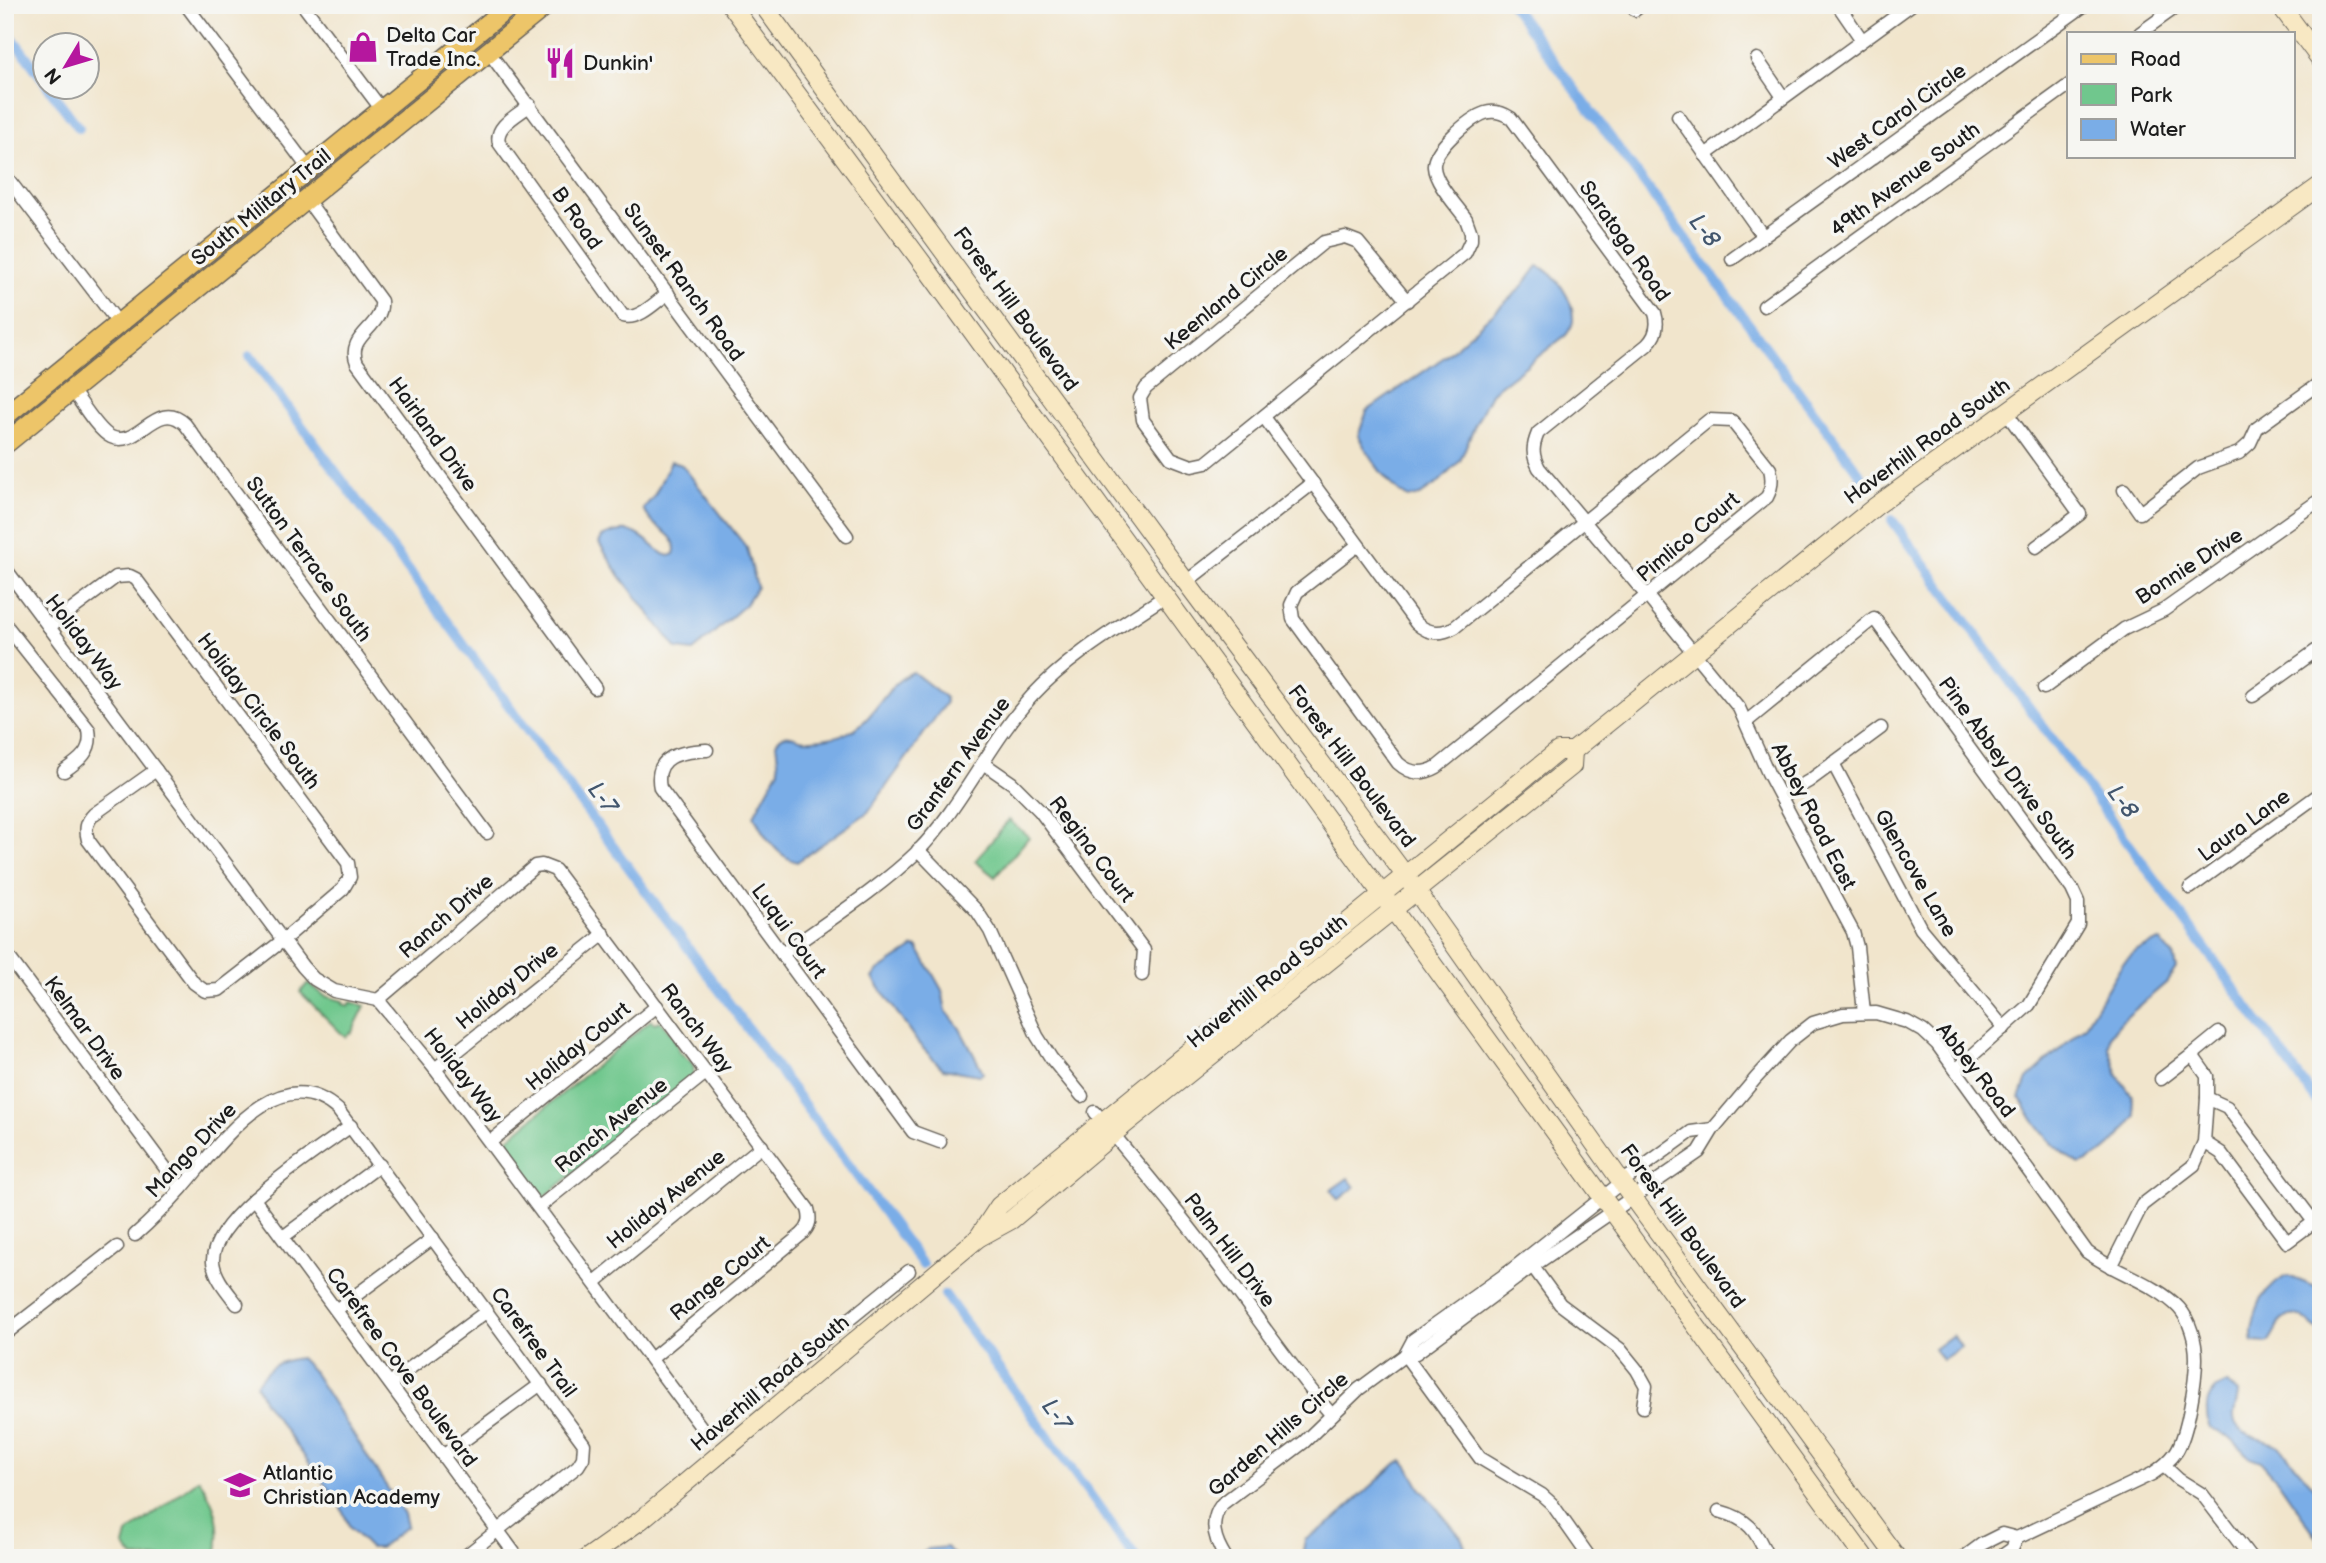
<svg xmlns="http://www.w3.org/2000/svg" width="2326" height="1563" font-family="'Balsamiq Sans',sans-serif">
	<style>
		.green { fill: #70c78d; stroke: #467254; stroke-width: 2 }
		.water { fill: #7aade7; stroke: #4b6482; stroke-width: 2 }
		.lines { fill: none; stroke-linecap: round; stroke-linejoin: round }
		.canal { stroke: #7aade7; stroke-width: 10 }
		.street-casing { stroke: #67625a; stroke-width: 15 }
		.secondary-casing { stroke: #67625a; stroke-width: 20 }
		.primary-casing { stroke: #67625a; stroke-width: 22 }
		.street { stroke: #fff; stroke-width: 12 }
		.secondary { stroke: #f8e8c3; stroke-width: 18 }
		.primary { stroke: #edc569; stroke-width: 19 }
		.labels { text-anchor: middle; stroke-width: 7; stroke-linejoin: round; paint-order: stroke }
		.poi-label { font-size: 21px; fill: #1c1c1c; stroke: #f6f6f2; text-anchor: start }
		.street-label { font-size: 21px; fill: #1c1c1c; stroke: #f6f6f2 }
		.water-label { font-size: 23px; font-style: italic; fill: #42566d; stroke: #f6f6f2 }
	</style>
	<rect width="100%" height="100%" fill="#f6f6f2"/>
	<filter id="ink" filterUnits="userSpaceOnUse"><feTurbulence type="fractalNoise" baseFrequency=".0143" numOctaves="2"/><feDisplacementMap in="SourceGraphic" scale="14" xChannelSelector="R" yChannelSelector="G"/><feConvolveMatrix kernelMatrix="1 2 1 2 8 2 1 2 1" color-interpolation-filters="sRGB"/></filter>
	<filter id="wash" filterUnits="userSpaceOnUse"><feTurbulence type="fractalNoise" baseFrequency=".00686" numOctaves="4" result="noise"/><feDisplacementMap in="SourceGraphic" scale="28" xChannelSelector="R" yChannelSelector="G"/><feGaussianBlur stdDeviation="1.57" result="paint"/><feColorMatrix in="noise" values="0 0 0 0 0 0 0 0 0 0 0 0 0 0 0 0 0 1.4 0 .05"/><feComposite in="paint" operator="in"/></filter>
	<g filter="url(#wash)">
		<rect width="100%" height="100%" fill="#f1e5cc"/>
		<g class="green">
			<polygon points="1009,820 1029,837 995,877 975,861"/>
			<polygon points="308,983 325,996 343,1001 343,1004 349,1006 351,1002 365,1006 352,1032 345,1037 300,992"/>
			<path d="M651 1020 654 1023 660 1021C668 1029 677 1040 679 1052 687 1059 698 1062 692 1078L542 1199 535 1197 503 1153 504 1142Z"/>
			<path d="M199 1479C217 1506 222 1525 216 1558H134L124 1546 127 1534Z"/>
		</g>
		<g class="water">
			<path d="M1538 266C1556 273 1574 301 1573 320 1573 326 1569 331 1566 335L1492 392 1474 427 1460 461 1438 483 1420 495 1408 498C1386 484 1371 459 1358 436L1367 411 1446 356 1521 288Z"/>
			<path d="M671 461 682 465 747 548 757 587 744 606 693 651 677 649 620 576 599 543 602 537C632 522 640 536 663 554L669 556 674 554C679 538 663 532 653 523 649 519 646 514 643 509L654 496Z"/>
			<path d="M913 672 945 697 946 702 935 718 868 812 797 862C777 857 762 833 754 815L779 769 776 743C778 740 781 737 784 736 791 734 795 738 800 739 810 742 840 737 849 732 877 719 885 683 913 672Z"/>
			<path d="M2160 941 2173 955 2176 968 2167 982 2122 1021 2110 1035 2109 1048 2118 1076 2132 1096 2135 1116C2118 1139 2108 1154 2080 1164 2052 1149 2035 1125 2020 1098L2027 1079 2084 1027 2122 964 2137 950Z"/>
			<polygon points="914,947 918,948 942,990 946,1011 959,1027 981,1068 983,1073 980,1075 943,1069 918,1043 873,978 878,971"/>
			<polygon points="1348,1178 1355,1187 1338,1200 1331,1190"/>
			<path d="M2288 1276 2321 1289V1331C2313 1328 2310 1323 2303 1318 2280 1304 2277 1335 2267 1343L2253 1342C2249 1331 2258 1301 2266 1292 2271 1286 2279 1281 2284 1277Z"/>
			<polygon points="1953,1335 1961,1347 1942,1360 1934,1349"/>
			<path d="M300 1358 312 1370 404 1514 407 1526 380 1548H370L350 1528 340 1505 263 1400 256 1384C270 1366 277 1361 300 1358Z"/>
			<path d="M2227 1383 2238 1392C2238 1400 2235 1407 2234 1415 2232 1437 2265 1438 2279 1446L2321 1495V1543L2278 1481 2261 1462 2250 1458 2231 1438 2209 1427C2204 1405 2206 1392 2227 1383Z"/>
			<polygon points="1403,1461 1408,1466 1420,1488 1461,1537 1470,1558 1306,1558 1303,1550 1305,1540 1334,1520 1397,1463"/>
			<polygon points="947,1547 957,1558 915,1558 928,1549"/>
		</g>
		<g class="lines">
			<g class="canal">
				<polyline points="1512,5 1865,481"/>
				<polyline points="5,28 46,83"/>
				<polyline points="49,88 79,128"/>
				<polyline points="250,356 922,1264"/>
				<polyline points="1892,520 2321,1107"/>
				<polyline points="945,1295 1136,1558"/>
			</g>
		</g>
	</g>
	<g filter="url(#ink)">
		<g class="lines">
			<defs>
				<g id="street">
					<polyline points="140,5 141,5"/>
					<polyline points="186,5 309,169"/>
					<polyline points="303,5 382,110"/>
					<polyline points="1838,5 1862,40"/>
					<polyline points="1635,10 1641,5"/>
					<polyline points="2140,33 2179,5"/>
					<polyline points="488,51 847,536"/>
					<polyline points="1757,59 1783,97"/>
					<path d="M530 105C518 115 494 126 499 143L623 316C638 321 656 302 668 293"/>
					<polyline points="1678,116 1763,236"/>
					<polyline points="1705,155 1911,5"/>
					<polyline points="5,175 119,324"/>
					<path d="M307 200 381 301C384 328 345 335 357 363L595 688"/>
					<polyline points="1732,259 2085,5"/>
					<path d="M1407 301 1358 242 1345 237 1324 242 1146 388 1140 398 1143 420 1171 458 1192 466 1206 463 1465 253 1471 240V233L1466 219C1457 206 1435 183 1434 167 1432 150 1470 118 1485 113 1494 110 1503 113 1511 118L1655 313C1659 326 1656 336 1647 345L1538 433C1532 447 1532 455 1539 468L1647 596 1739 708 1768 773 1853 932 1857 947 1864 1012"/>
					<polyline points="1764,306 2069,85"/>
					<path d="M72 390C81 402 98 431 111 437 138 450 157 397 185 424L487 833"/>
					<polyline points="2006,412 2080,514 2036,547"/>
					<path d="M1264 417 1416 623C1428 634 1441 635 1455 627L1709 420 1732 421 1770 469C1773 480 1772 488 1767 497L1437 767C1423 775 1410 774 1398 763L1293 619 1291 605 1297 592 1358 545"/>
					<polyline points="2124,490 2140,513 2198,468 2239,453 2250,443 2257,428 2321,382"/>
					<polyline points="5,568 303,967 314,979 334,991 378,1000 435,1069 707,1435 909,1271"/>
					<polyline points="1186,582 1313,483"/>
					<path d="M5 624 89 730C93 751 80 760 64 771"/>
					<path d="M49 627 116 577 130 576 136 579 348 863 350 877 343 889 282 941 219 990 205 991 194 983 88 840C85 829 86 822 94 814L156 770"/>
					<polyline points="2044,688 2124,629 2164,610 2321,499"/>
					<polyline points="2253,696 2321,647"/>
					<polyline points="1746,722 1874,618 2072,889 2078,902 2078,924 2029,1005 1956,1070"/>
					<path d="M707 750C683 752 653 754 660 788L913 1132 940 1142"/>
					<polyline points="983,763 1012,783 1040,811 1144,950 1142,975"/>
					<polyline points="1833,763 1921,929 2004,1028"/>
					<polyline points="1781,797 1809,781 1881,728"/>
					<polyline points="918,850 977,911 990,931 1037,1036 1051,1058 1082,1096"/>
					<polyline points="2190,888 2321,793"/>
					<polyline points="5,952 181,1189"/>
					<path d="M782 954C825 923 880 888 918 851 963 805 989 743 1032 696 1069 656 1119 627 1164 597"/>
					<path d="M378 1000 535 866 542 865 555 870 808 1209C811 1219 810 1226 802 1234L651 1359"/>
					<polyline points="435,1069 604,934"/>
					<polyline points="2161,1079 2192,1055"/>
					<polyline points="2207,1098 2207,1076 2192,1055 2219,1033"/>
					<path d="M1095 1112C1134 1160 1175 1207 1212 1257 1252 1309 1288 1364 1331 1414"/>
					<polyline points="5,1135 7,1133"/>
					<polyline points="490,1142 657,1006"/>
					<polyline points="254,1199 518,1558"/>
					<polyline points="539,1207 707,1072"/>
					<path d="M135 1235C151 1221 166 1206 181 1189 216 1150 277 1055 338 1110L584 1444 583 1458 578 1466 463 1558"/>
					<polyline points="283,1237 380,1165"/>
					<polyline points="1528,1260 1560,1304 1620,1349 1637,1370 1646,1386 1643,1407"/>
					<polyline points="2111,1267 2142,1205 2194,1165 2204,1142 2207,1098 2227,1107 2314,1222 2287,1242 2221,1153 2204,1142"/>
					<polyline points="595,1282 762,1146"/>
					<path d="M237 1304C227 1291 215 1278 213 1262 210 1218 317 1151 351 1126"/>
					<polyline points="336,1310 433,1238"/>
					<polyline points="5,1334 117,1247"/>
					<polyline points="1405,1355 1413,1340 1510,1271 1622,1182 1691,1132 1713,1129"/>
					<polyline points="1405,1355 1480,1458 1542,1495 1552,1504 1590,1558"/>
					<polyline points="390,1383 487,1311"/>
					<polyline points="444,1455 541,1384"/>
					<polyline points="2164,1466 2178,1479 2202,1494 2251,1558"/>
					<path d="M1719 1511C1749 1519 1756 1530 1768 1558"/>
					<path d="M1226 1558C1215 1541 1208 1522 1222 1504L1304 1442 1359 1389 1405 1355 1416 1353 1533 1266 1699 1152 1713 1129 1756 1078 1790 1041 1813 1023 1843 1014 1876 1013 1907 1022 1923 1031 1937 1044 2087 1252C2114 1272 2157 1284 2179 1308 2190 1320 2196 1342 2196 1358 2196 1380 2188 1434 2176 1452 2170 1461 2161 1468 2152 1474L2017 1538 2012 1549 1999 1558"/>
					<polyline points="1963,1558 1982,1544 2002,1534 2017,1538"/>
					<polyline points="2038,1558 2044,1558"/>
				</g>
				<g id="secondary">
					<polyline points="731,5 929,272 1865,1558"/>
					<polyline points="763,5 1186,582 1405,875 1633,1198 1897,1558"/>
					<polyline points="2280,5 2321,60"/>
					<polyline points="978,1238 999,1206 1558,751 1573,751 1876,506 2321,185"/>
					<polyline points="587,1558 641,1520 978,1238 1011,1220 1113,1134 1572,766 1573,751"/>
				</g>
				<g id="primary">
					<polyline points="5,416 511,5"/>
					<polyline points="5,444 546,5"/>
				</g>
			</defs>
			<use href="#street" class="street-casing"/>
			<use href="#secondary" class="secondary-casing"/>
			<use href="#primary" class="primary-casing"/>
			<use href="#street" class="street"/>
			<use href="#secondary" class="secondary"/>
			<use href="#primary" class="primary"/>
		</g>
	</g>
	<defs>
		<symbol id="shop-bare" viewBox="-9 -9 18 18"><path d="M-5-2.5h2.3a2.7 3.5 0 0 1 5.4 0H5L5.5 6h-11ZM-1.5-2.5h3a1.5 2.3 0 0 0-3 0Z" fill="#b5179e" stroke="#f6f6f2" stroke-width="2.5" paint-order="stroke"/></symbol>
		<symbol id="restaurant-bare" viewBox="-9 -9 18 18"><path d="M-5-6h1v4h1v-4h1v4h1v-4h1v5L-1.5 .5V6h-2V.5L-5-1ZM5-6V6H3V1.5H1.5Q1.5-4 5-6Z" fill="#b5179e" stroke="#f6f6f2" stroke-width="2.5" paint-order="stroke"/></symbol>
		<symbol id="school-bare" viewBox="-9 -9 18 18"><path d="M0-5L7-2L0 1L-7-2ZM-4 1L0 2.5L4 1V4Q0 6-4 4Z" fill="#b5179e" stroke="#f6f6f2" stroke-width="2.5" paint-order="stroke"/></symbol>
	</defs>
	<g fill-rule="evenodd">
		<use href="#shop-bare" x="341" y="25" width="44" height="44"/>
		<use href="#restaurant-bare" x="538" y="41" width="44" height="44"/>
		<use href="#school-bare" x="218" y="1463" width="44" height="44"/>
	</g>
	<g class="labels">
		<g class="poi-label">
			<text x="386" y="42">Delta Car<tspan x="386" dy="24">Trade Inc.</tspan></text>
			<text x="583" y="70">Dunkin'</text>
			<text x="263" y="1480">Atlantic<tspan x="263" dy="24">Christian Academy</tspan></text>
		</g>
		<g class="street-label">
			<text transform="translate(1897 116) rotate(-36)" y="7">West Carol Circle</text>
			<text transform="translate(1905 179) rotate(-36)" y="7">49th Avenue South</text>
			<text transform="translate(261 207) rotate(-39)" y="7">South Military Trail</text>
			<text transform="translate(577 218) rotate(55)" y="7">B Road</text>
			<text transform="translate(1625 241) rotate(55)" y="7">Saratoga Road</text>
			<text transform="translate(684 282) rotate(54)" y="7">Sunset Ranch Road</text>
			<text transform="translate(1226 298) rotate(-39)" y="7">Keenland Circle</text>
			<text transform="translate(1016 309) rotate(54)" y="7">Forest Hill Boulevard</text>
			<text transform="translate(433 434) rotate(54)" y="7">Hairland Drive</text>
			<text transform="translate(1927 441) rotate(-36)" y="7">Haverhill Road South</text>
			<text transform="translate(1688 537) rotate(-40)" y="7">Pimlico Court</text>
			<text transform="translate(309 559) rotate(54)" y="7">Sutton Terrace South</text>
			<text transform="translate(2189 566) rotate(-33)" y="7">Bonnie Drive</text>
			<text transform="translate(84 642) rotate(53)" y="7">Holiday Way</text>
			<text transform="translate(259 711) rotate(53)" y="7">Holiday Circle South</text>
			<text transform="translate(958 764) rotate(-54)" y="7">Granfern Avenue</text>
			<text transform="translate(1352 766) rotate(53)" y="7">Forest Hill Boulevard</text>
			<text transform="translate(2008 768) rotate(54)" y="7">Pine Abbey Drive South</text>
			<text transform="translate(1814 816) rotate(63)" y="7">Abbey Road East</text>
			<text transform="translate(2244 825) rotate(-36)" y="7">Laura Lane</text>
			<text transform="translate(1092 849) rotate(53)" y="7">Regina Court</text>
			<text transform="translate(1916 873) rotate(60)" y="7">Glencove Lane</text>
			<text transform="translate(446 916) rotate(-41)" y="7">Ranch Drive</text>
			<text transform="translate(789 931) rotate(54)" y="7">Luqui Court</text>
			<text transform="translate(1267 981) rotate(-39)" y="7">Haverhill Road South</text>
			<text transform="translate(507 986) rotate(-39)" y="7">Holiday Drive</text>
			<text transform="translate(85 1028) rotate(54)" y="7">Kelmar Drive</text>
			<text transform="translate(697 1028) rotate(53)" y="7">Ranch Way</text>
			<text transform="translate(578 1046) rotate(-39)" y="7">Holiday Court</text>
			<text transform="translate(1976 1070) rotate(52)" y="7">Abbey Road</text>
			<text transform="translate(463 1075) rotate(52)" y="7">Holiday Way</text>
			<text transform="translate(611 1125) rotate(-39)" y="7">Ranch Avenue</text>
			<text transform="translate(191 1150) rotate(-47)" y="7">Mango Drive</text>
			<text transform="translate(666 1199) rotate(-39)" y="7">Holiday Avenue</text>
			<text transform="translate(1683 1226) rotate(54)" y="7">Forest Hill Boulevard</text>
			<text transform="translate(1230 1250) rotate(53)" y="7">Palm Hill Drive</text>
			<text transform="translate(720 1278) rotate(-39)" y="7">Range Court</text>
			<text transform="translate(534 1342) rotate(54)" y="7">Carefree Trail</text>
			<text transform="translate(402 1367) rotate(54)" y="7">Carefree Cove Boulevard</text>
			<text transform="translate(770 1383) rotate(-40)" y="7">Haverhill Road South</text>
			<text transform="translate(1278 1434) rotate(-41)" y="7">Garden Hills Circle</text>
		</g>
		<g class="water-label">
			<text transform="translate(1705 230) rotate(53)" y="8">L-8</text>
			<text transform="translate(603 797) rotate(53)" y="8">L-7</text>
			<text transform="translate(2123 801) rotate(54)" y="8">L-8</text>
			<text transform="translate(1057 1414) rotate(54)" y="8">L-7</text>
		</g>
	</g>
	<rect width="2326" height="1563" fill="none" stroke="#f6f6f2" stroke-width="28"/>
	<rect x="2067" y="32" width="228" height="126" fill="#f6f6f2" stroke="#9f9f9c" stroke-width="2"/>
	<rect x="2081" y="54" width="35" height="10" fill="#edc569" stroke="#9f9f9c" stroke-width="2"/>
	<text x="2130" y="66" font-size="21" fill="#1c1c1c">Road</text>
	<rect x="2081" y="84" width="35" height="21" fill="#70c78d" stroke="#9f9f9c" stroke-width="2"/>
	<text x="2130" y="102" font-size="21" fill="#1c1c1c">Park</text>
	<rect x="2081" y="119" width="35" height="21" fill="#7aade7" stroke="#9f9f9c" stroke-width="2"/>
	<text x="2130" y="136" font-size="21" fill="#1c1c1c">Water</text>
	<g transform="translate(66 66) rotate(232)"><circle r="33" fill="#f6f6f2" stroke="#9f9f9c" stroke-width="2"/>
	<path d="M0-5L12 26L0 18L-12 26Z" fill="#b5179e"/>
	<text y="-10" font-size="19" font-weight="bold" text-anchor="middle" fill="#1c1c1c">N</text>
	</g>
</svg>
